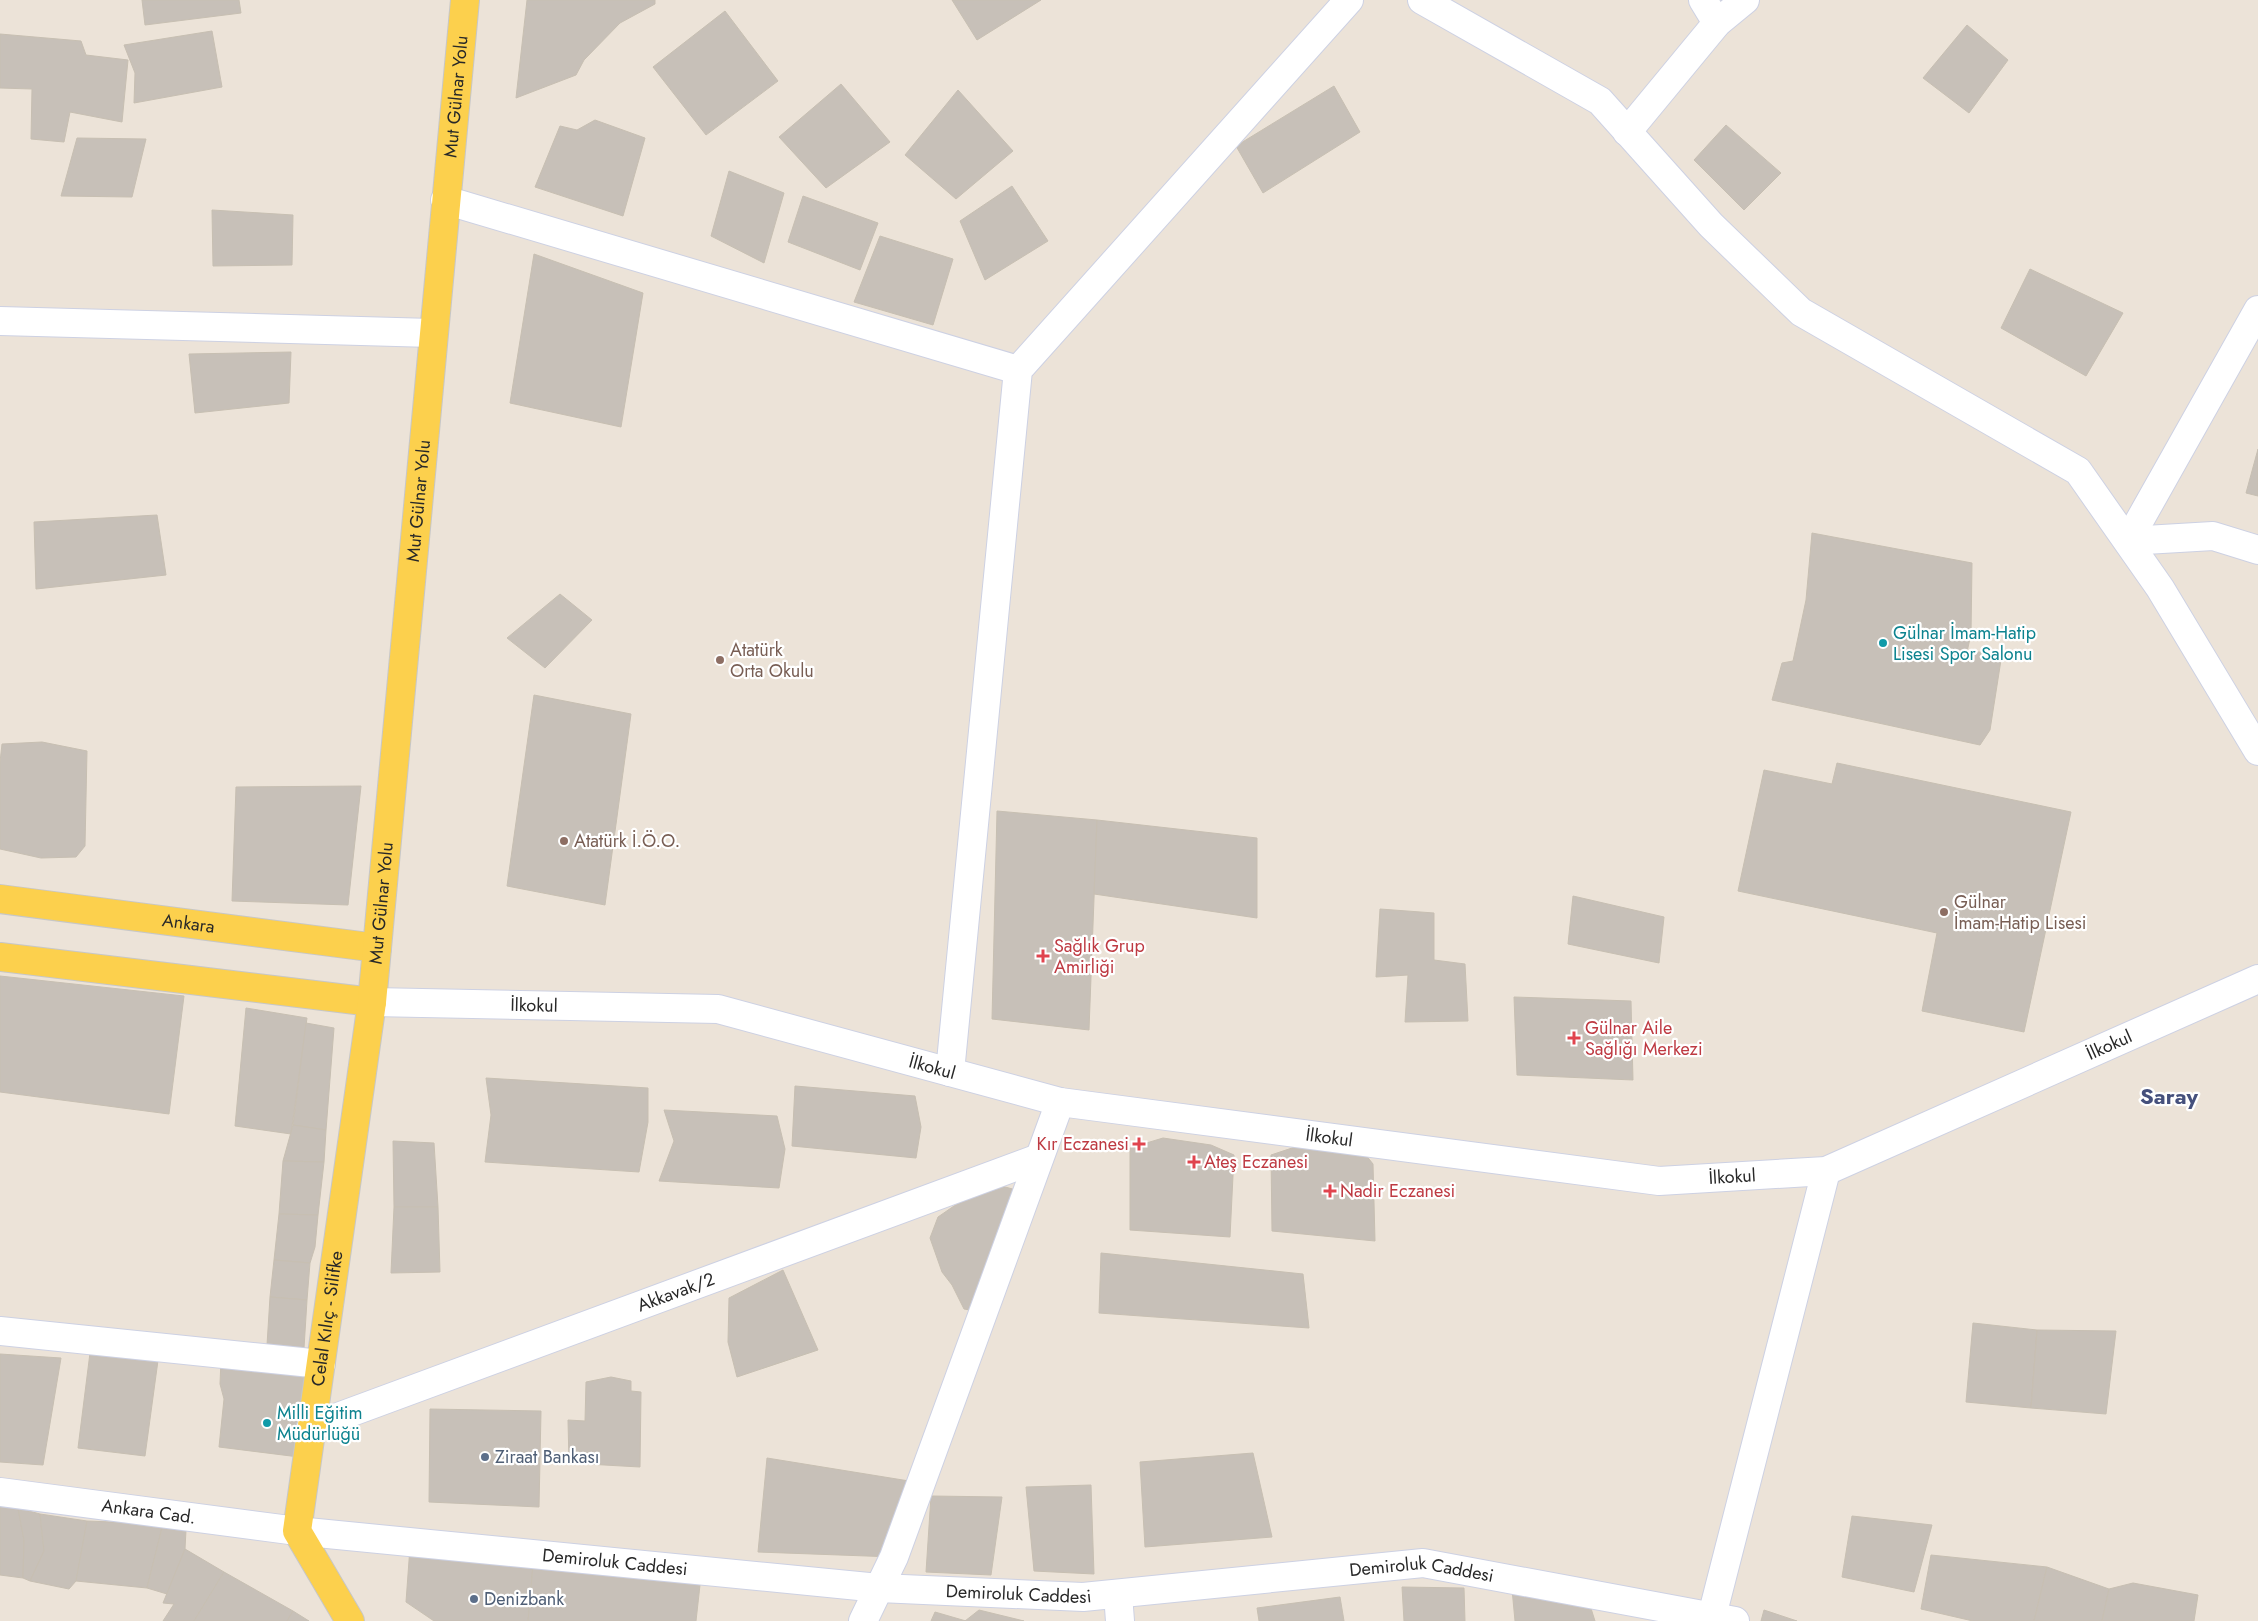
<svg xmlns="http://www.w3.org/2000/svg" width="2258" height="1621" font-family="Jost,sans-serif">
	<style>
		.building { fill: #c7c0b8; stroke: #c7bfb2 }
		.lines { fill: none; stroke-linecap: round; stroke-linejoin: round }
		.minor-casing { stroke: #cdd1e3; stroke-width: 30 }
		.major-casing { stroke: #c7c7c7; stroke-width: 30 }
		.minor { stroke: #fff; stroke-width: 28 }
		.major { stroke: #fcd04d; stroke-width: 28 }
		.culture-dot { fill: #0f9aa8; stroke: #fff; stroke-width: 2 }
		.education-dot { fill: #8d6e63; stroke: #fff; stroke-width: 2 }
		.health-dot { fill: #e0444e; stroke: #fff; stroke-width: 2 }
		.service-dot { fill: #5c6f8a; stroke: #fff; stroke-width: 2 }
		.labels { text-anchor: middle; stroke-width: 4.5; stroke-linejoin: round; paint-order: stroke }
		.street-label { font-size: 18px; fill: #282828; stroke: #fff }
		.culture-label { font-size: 18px; fill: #0d838f; stroke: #fff; text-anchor: start }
		.education-label { font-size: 18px; fill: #785e54; stroke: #fff; text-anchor: start }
		.health-label { font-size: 18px; fill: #be3a42; stroke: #fff; text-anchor: start }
		.service-label { font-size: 18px; fill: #4e5e75; stroke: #fff; text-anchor: start }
		.district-label { font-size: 22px; font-weight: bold; fill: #45507c; stroke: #fff }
	</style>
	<rect width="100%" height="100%" fill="#ece3d8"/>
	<g class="building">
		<polygon points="142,0 239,0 241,13 145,25"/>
		<polygon points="527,0 655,0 655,4 620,23 584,60 576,75 516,98"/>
		<polygon points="952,0 1041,0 977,40"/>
		<polygon points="725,11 778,81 706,135 653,67"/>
		<polygon points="1967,25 2008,60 1969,113 1923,78"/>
		<polygon points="212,31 222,87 134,103 135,73 124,45"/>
		<polygon points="0,34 81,41 86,55 128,60 122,122 70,112 64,142 31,139 32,89 0,88"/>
		<polygon points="841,84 890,142 826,188 779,137"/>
		<polygon points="1334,86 1360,132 1263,193 1236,146"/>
		<polygon points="958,90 1013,151 956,199 905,155"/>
		<polygon points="595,120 645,138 623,216 535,187 560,126 577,130"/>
		<polygon points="1726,125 1781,173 1744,210 1694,160"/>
		<polygon points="77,138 146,139 132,197 61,196"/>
		<polygon points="729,171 784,193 764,263 711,236"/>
		<polygon points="1012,186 1048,241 985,280 960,221"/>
		<polygon points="803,196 878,223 860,270 788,242"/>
		<polygon points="212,210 293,215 292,265 213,266"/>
		<polygon points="880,236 953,259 933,325 854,302"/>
		<polygon points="534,254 643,293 621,427 510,403"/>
		<polygon points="2030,269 2123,313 2086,376 2001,328"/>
		<polygon points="291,352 289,403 195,413 189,354"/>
		<polygon points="2258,449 2258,496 2246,493"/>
		<polygon points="157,515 166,575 36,589 34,522"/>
		<polygon points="1812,533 1972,563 1971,634 1967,652 1986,652 2001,660 1990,730 1980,745 1772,700 1782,663 1793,661 1806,600"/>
		<polygon points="560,594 592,620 545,668 507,638"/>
		<polygon points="534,695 631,714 605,905 507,886"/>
		<polygon points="42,742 87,751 85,846 76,857 41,858 0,849 0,762 2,744"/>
		<polygon points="1837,763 2071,812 2024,1032 1922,1011 1937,933 1738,891 1764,770 1832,784"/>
		<polygon points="361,786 348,905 232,901 236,787"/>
		<polygon points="997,811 1097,820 1089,1030 992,1019"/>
		<polygon points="1097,820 1257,838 1257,918 1094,894"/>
		<polygon points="1573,896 1664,917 1659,963 1568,944"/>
		<polygon points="1380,909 1434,913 1434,960 1465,964 1468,1021 1405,1022 1408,975 1376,977"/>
		<polygon points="0,976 184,996 169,1114 0,1092"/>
		<polygon points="1514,997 1631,1001 1633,1080 1517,1075"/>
		<polygon points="246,1008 307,1018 291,1134 235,1126"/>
		<polygon points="306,1023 334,1028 326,1130 293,1125"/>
		<polygon points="486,1078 648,1088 648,1122 639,1172 485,1162 491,1115"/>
		<polygon points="795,1086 915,1096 921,1127 916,1158 792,1146"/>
		<polygon points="664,1110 777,1116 785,1149 779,1188 659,1181 674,1141"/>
		<polygon points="293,1125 326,1130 324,1162 283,1161"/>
		<polygon points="1163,1138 1211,1145 1234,1155 1230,1237 1130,1230 1130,1148"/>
		<polygon points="393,1141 434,1143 438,1207 394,1207"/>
		<polygon points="1298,1146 1365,1154 1373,1164 1375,1241 1272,1231 1271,1155"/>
		<polygon points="283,1161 324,1162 318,1215 279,1214"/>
		<polygon points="994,1184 1020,1191 976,1311 964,1309 952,1285 942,1272 930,1238 938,1217 954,1206 988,1189"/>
		<polygon points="394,1207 438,1207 440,1272 391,1273"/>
		<polygon points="279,1214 318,1215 315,1247 310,1263 274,1260"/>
		<polygon points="1101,1253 1303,1274 1309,1328 1099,1313"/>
		<polygon points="274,1260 310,1263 307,1300 270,1297"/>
		<polygon points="783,1270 818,1350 737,1377 728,1342 729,1298"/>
		<polygon points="270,1297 307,1300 304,1348 267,1345"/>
		<polygon points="1973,1323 2037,1330 2031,1408 1966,1402"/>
		<polygon points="2037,1330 2116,1331 2106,1414 2031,1408"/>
		<polygon points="91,1345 159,1353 145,1456 78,1448"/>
		<polygon points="0,1354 61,1358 43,1465 0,1462"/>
		<polygon points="221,1360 320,1367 307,1458 219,1447 224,1399 220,1384"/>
		<polygon points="611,1377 631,1381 631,1391 641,1392 640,1467 569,1463 568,1420 585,1421 586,1382"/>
		<polygon points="430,1409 541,1411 539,1507 429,1502"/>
		<polygon points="1253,1453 1272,1537 1145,1547 1140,1462"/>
		<polygon points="767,1458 909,1481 894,1557 758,1552"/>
		<polygon points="1091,1485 1094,1574 1034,1571 1026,1487"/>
		<polygon points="931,1496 1002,1497 991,1575 926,1572"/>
		<polygon points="0,1507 18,1508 24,1540 23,1578 0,1575"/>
		<polygon points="18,1508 40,1514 44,1551 30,1581 23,1578 24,1540"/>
		<polygon points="40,1514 87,1521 76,1581 69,1589 30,1581 44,1551"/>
		<polygon points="1852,1516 1932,1525 1914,1592 1842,1577"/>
		<polygon points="87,1521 163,1524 147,1588 76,1581"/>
		<polygon points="163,1524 186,1530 185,1549 167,1594 147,1588"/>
		<polygon points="410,1547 533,1565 528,1621 434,1621 406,1602"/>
		<polygon points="185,1549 224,1572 194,1621 163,1621 174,1604 163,1603"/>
		<polygon points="1931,1555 2047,1567 2034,1621 1973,1621 1921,1609"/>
		<polygon points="533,1565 700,1585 696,1621 528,1621"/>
		<polygon points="2047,1567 2109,1589 2102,1621 2034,1621"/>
		<polygon points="224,1572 293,1611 287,1621 194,1621"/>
		<polygon points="2133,1583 2198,1595 2194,1621 2102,1621 2109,1589"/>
		<polygon points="1402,1587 1464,1588 1465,1621 1404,1621"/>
		<polygon points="1512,1589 1588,1599 1595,1621 1515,1621"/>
		<polygon points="1340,1597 1344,1621 1259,1621 1257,1608"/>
		<polygon points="979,1610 1024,1621 965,1621"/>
		<polygon points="1764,1610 1797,1621 1761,1621"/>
		<polygon points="293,1611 309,1621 287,1621"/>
		<polygon points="935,1612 966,1621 931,1621"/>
	</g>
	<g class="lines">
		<defs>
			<g id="minor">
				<polyline points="1422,0 1600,101 1711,225 1801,312 2078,471 2160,588 2258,751"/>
				<polyline points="1703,0 1717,23"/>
				<polyline points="1627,132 1717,23 1745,0"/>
				<polyline points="445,200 1018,370"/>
				<polyline points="0,321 432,333"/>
				<polyline points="2128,541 2258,310"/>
				<polyline points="2128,541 2213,536 2258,550"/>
				<path id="s1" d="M372 1002 718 1009 1060 1102 1659 1181 1826 1171 2258 979"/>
				<polyline points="950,1072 1018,370 1349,0"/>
				<polyline points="0,1331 321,1364"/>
				<path id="s2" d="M311 1427 1039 1158"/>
				<path id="s3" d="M0 1492 297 1531 879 1588 1083 1597 1423 1563 1735 1621"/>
				<polyline points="1118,1594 1120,1621"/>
				<polyline points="1712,1616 1826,1171"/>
				<polyline points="863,1621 894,1557 1060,1102"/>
			</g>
			<g id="major">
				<path id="s4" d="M0 899 377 948"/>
				<polyline points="0,957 372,1002"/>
				<path id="s5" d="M350 1621 297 1531 372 1002 465 0"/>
			</g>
		</defs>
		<use href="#minor" class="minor-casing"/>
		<use href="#major" class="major-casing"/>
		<use href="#minor" class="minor"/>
		<use href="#major" class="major"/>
	</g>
	<g class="culture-dot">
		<circle cx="1883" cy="643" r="5"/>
		<circle cx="267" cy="1423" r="5"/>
	</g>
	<g class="education-dot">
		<circle cx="720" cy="660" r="5"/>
		<circle cx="564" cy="841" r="5"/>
		<circle cx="1944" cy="912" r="5"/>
	</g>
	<g class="health-dot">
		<path d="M1040.5 948.5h5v5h5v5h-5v5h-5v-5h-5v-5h5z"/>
		<path d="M1571.5 1030.5h5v5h5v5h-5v5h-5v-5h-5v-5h5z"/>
		<path d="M1136.5 1136.5h5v5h5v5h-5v5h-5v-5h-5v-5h5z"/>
		<path d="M1191.5 1154.5h5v5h5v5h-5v5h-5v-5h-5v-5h5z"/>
		<path d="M1327.5 1183.5h5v5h5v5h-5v5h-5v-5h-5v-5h5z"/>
	</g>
	<g class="service-dot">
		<circle cx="485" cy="1457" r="5"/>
		<circle cx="474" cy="1599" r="5"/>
	</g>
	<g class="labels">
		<g class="street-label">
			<text dy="6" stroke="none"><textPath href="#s5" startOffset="1548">Mut Gülnar Yolu</textPath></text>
			<text dy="6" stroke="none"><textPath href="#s5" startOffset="1142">Mut Gülnar Yolu</textPath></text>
			<text dy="6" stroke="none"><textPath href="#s5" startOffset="738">Mut Gülnar Yolu</textPath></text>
			<text dy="6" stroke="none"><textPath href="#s4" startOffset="190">Ankara</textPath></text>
			<text dy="6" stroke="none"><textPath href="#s1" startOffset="162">İlkokul</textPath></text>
			<text dy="6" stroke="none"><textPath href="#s1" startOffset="1782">İlkokul</textPath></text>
			<text dy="6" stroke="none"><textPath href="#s1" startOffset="568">İlkokul</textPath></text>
			<text dy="6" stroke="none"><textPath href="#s1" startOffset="972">İlkokul</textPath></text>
			<text dy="6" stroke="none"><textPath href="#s1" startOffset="1378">İlkokul</textPath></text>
			<text dy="6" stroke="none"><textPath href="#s2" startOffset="389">Akkavak/2</textPath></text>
			<text dy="6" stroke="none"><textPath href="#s5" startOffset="319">Celal Kılıç - Silifke</textPath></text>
			<text dy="6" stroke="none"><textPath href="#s3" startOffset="150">Ankara Cad.</textPath></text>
			<text dy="6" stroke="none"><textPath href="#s3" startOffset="619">Demiroluk Caddesi</textPath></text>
			<text dy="6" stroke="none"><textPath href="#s3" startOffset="1429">Demiroluk Caddesi</textPath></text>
			<text dy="6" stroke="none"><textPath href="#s3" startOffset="1024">Demiroluk Caddesi</textPath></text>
		</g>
		<g class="culture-label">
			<text x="1893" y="639">Gülnar İmam-Hatip<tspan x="1893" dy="21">Lisesi Spor Salonu</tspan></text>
			<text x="277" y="1419">Milli Eğitim<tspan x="277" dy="21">Müdürlüğü</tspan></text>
		</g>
		<g class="education-label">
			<text x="730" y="656">Atatürk<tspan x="730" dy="21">Orta Okulu</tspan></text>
			<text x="574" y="847">Atatürk İ.Ö.O.</text>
			<text x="1954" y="908">Gülnar<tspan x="1954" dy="21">İmam-Hatip Lisesi</tspan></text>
		</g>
		<g class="health-label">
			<text x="1054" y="952">Sağlık Grup<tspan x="1054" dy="21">Amirliği</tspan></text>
			<text x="1585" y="1034">Gülnar Aile<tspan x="1585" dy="21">Sağlığı Merkezi</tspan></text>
			<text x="1129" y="1150" text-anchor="end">Kır Eczanesi</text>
			<text x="1204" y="1168">Ateş Eczanesi</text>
			<text x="1340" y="1197">Nadir Eczanesi</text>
		</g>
		<g class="service-label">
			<text x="495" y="1463">Ziraat Bankası</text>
			<text x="484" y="1605">Denizbank</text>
		</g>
		<g class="district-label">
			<text x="2169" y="1104">Saray</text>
		</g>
	</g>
</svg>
